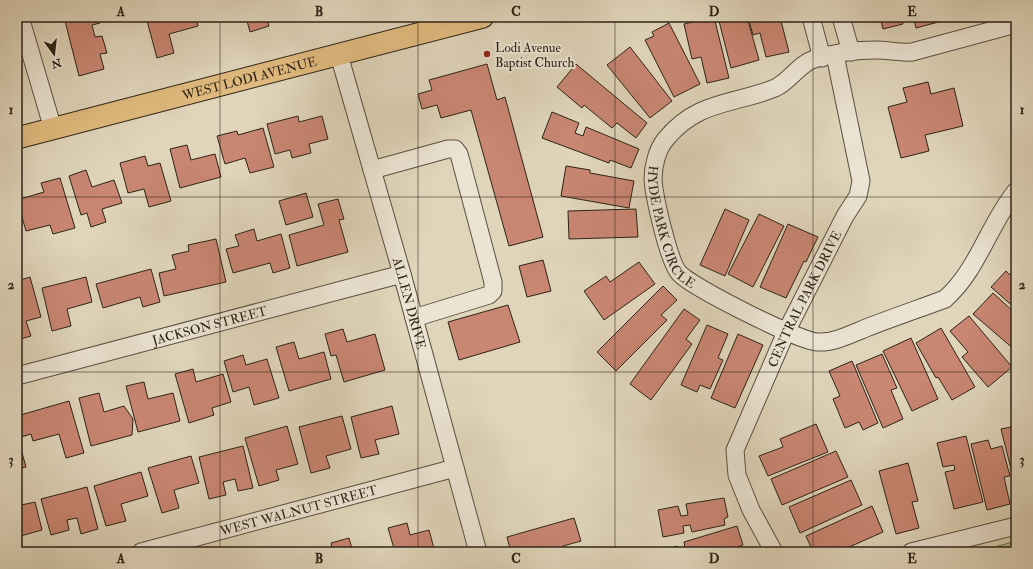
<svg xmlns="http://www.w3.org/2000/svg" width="1033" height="569" font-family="'IM FELL Double Pica',serif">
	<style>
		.green { fill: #acbe95; stroke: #6c7056 }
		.building { fill: #c98673; stroke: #2c2317 }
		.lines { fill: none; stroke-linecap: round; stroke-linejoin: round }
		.minor-casing { stroke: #595040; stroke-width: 19 }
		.major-casing { stroke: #2c2317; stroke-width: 23 }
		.minor { stroke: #ebe4d3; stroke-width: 17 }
		.major { stroke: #e0ba7e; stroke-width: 21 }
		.grid { fill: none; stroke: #2c2317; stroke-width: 1; stroke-opacity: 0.55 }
		.poi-dot { fill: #8f2418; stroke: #ebe4d3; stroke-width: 1.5 }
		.labels { text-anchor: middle; stroke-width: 4; stroke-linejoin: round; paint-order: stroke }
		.poi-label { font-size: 13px; fill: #2c2317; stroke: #ebe4d3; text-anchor: start }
		.street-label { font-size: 13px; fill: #2c2317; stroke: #ebe4d3 }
		.neatline { fill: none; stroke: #2c2317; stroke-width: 1.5 }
		.grid-label { font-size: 13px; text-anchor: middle; font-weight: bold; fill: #2c2317 }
	</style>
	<rect width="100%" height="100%" fill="#e0d5bb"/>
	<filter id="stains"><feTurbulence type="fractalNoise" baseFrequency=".005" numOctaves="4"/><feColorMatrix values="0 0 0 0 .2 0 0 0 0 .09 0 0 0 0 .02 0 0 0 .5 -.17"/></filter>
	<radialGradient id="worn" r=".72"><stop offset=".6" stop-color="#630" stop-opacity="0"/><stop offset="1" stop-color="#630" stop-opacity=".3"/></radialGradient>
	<polygon class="green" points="1016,541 1016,552 977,552"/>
	<g class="building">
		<polygon points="64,17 99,17 100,23 92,25 95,37 102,36 107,53 100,54 104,69 79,76"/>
		<polygon points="146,17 196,17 198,26 169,34 174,53 157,58"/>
		<polygon points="213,17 231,17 215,22"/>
		<polygon points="246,17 266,17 269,26 250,32"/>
		<polygon points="696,17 714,17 729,78 707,83 701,57 692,59 684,24 697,21"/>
		<polygon points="718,17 747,17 759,60 731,68"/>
		<polygon points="748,17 780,17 789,52 766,57 760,33 753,35"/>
		<polygon points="880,17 901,17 903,24 883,29"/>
		<polygon points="913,17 941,17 942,21 916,28"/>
		<polygon points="669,23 700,84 674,97 645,40 654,36 652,32"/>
		<polygon points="630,47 672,101 650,118 607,65"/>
		<polygon points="487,64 497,100 505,97 543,237 509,246 471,110 441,118 437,105 422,109 418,94 432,90 429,80"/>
		<polygon points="576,64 647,123 636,138 617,123 612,128 584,105 582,108 557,87"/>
		<polygon points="928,82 931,94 954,88 963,126 925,135 929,151 901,158 888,107 907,102 903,88"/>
		<polygon points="552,112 579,123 575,133 583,136 586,127 639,149 631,168 610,160 609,163 542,138"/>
		<polygon points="298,116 299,122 322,116 328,139 309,144 311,153 292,158 290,150 275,154 267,124"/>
		<polygon points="263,128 274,167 250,173 245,158 225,164 217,136 237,131 238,135"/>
		<polygon points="187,145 191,160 215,154 221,177 180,188 170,149"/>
		<polygon points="145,156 148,166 160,163 171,201 149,207 144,189 128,193 120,163"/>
		<polygon points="566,166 590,170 590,173 634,181 629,208 561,196"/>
		<polygon points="86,170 92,187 114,180 122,203 102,209 106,222 91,227 87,213 81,215 69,176"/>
		<polygon points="60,178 75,228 53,234 50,225 26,231 17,200 44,192 41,183"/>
		<polygon points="306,193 313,217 286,225 279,201"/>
		<polygon points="338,199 344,219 339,220 348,252 297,266 289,235 324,225 318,204"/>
		<polygon points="636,209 638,237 569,239 568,211"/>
		<polygon points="725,209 749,220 725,276 700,265"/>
		<polygon points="759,214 784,226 753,287 728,274"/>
		<polygon points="788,224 818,237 806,262 804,261 786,298 760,287"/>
		<polygon points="254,229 257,241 281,234 290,268 273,273 270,263 233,273 226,249 239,246 235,235"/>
		<polygon points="216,239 226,282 164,296 159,273 176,269 172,255 189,251 188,245"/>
		<polygon points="543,260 551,291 527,297 519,266"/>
		<polygon points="639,262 655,284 604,320 584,291 606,276 610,282"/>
		<polygon points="151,269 160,302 143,307 140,297 103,308 96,284"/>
		<polygon points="1016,269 1016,309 991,287 1006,271 1010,275"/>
		<polygon points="30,277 41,317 26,321 31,336 17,340 17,281"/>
		<polygon points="86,277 92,302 67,309 71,326 52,331 42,288"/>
		<polygon points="663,286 677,300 661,315 667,320 616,371 597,352"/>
		<polygon points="993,293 1016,314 1016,351 973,314"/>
		<polygon points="508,305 520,342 459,360 448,322"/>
		<polygon points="684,309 700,320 686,339 692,344 651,400 630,384"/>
		<polygon points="969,316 1012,367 988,387 962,357 968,352 950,331"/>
		<polygon points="707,325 728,334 718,358 723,360 710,389 700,385 697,392 681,385"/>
		<polygon points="941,328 975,387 952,400 938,377 936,378 916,343"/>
		<polygon points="343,329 347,342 375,334 385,370 344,382 336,355 331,356 325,334"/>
		<polygon points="738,334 763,345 735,408 711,398"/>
		<polygon points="911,338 938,399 912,411 883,351"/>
		<polygon points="294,342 299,359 324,352 331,379 289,391 276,347"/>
		<polygon points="882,354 897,388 891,390 903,419 883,428 856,365"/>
		<polygon points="243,355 246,365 267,359 279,398 254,405 249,387 233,392 224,361"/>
		<polygon points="852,361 878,423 863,430 859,422 845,428 833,399 840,396 829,371"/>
		<polygon points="193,369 196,382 223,374 231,402 212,408 214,415 189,423 175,374"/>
		<polygon points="144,382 148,399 173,393 180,421 138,432 126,386"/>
		<polygon points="99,393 104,412 124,406 133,419 132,435 91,446 79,398"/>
		<polygon points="69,401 84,453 66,458 59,434 33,441 31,434 21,437 17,416"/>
		<polygon points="392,406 399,434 375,440 379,454 361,458 351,417"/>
		<polygon points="342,416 351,449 326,456 330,468 311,473 299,427"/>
		<polygon points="816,424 828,452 768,476 759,456 783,447 780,439"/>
		<polygon points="287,426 298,464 276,470 279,480 259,486 245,438"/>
		<polygon points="1016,426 1016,489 1001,429"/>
		<polygon points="17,435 26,467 17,469"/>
		<polygon points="966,436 983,502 954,509 945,472 955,470 954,465 943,467 937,443"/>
		<polygon points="988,440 991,449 1002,446 1010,476 1004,477 1010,504 987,510 971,444"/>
		<polygon points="243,446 253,488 238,491 235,479 223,482 226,495 209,499 199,457"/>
		<polygon points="836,451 848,477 782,505 771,479"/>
		<polygon points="191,456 199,483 174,490 179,508 162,513 148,468"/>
		<polygon points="908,463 918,501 912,502 919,528 896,534 879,471"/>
		<polygon points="141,472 148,496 121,504 126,521 106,526 94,486"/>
		<polygon points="851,480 862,505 800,533 789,507"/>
		<polygon points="87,487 98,529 81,534 77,518 67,520 69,530 51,535 41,499"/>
		<polygon points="724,498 728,517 724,519 725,525 692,532 690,525 683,526 684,533 663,537 658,510 678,506 681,516 688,515 686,504"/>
		<polygon points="35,502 42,530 17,537 17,506"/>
		<polygon points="872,506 883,532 838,552 813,552 806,536"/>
		<polygon points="574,518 581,541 563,546 565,552 511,552 507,537"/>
		<polygon points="407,523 410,535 429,530 435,552 395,552 388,528"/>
		<polygon points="737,526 743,545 722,552 686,552 684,542"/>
		<polygon points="349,538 353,552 333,552 331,543"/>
		<polygon points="677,546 679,552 659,552"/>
	</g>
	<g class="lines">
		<defs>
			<g id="minor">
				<polyline points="20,17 53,129"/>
				<polyline points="811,17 822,58"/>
				<polyline points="841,17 851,52"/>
				<path id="s1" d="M1016 24 912 52C900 53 889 50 877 50 857 50 833 53 814 59 799 64 789 82 775 88 733 105 697 100 665 140 657 150 653 167 653 179 654 196 669 264 680 274 694 288 800 342 818 342 834 343 851 334 866 328 892 318 918 309 945 299 978 270 989 224 1016 191"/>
				<path id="s2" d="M339 55 402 274 478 552"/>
				<polyline points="372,170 448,149 455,149 459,154 493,282 493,291 489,295 414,318"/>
				<path id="s3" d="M17 376 402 274"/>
				<path id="s4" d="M141 552 455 468"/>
				<path id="s5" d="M774 552 751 510 737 475 735 450 786 332 845 216 858 196 861 181 835 55"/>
				<polyline points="911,552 1016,526"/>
			</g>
			<g id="major">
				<path id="s6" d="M17 138 483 17"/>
			</g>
		</defs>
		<use href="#minor" class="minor-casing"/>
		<use href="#major" class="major-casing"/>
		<use href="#minor" class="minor"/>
		<use href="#major" class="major"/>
	</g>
	<path class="grid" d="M220 17V552M418 17V552M615 17V552M813 17V552M17 197H1016M17 372H1016"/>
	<circle class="poi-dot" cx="487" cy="54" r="4"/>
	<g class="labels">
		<g class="poi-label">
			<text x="495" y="52">Lodi Avenue<tspan x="495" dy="15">Baptist Church</tspan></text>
		</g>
		<g class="street-label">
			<text dy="5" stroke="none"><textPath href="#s6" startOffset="240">WEST LODI AVENUE</textPath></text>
			<text dy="5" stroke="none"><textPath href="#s1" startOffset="473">HYDE PARK CIRCLE</textPath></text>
			<text dy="5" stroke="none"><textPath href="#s5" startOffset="277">CENTRAL PARK DRIVE</textPath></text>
			<text dy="5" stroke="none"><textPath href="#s2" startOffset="258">ALLEN DRIVE</textPath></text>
			<text dy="5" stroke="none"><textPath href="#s3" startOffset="199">JACKSON STREET</textPath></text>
			<text dy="5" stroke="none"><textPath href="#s4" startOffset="163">WEST WALNUT STREET</textPath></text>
		</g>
	</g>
	<rect width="1033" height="569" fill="none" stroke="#e0d5bb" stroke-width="44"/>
	<g transform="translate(54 54) rotate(165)" stroke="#ebe4d3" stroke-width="3" paint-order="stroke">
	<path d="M0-3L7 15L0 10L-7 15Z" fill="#2c2317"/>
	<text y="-6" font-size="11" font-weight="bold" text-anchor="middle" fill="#2c2317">N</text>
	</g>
	<rect x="22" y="22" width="989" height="525" class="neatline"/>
	<g class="grid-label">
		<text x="121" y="16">A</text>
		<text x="319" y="16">B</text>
		<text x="516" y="16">C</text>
		<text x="714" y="16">D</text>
		<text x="912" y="16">E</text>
		<text x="11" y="114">1</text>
		<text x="1022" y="114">1</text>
		<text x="11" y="289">2</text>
		<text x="1022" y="289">2</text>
		<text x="11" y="464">3</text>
		<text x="1022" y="464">3</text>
		<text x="121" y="563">A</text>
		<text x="319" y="563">B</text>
		<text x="516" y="563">C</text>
		<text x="714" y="563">D</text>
		<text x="912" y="563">E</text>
	</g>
	<rect width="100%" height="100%" filter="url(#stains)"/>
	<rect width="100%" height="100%" fill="url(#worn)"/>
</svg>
